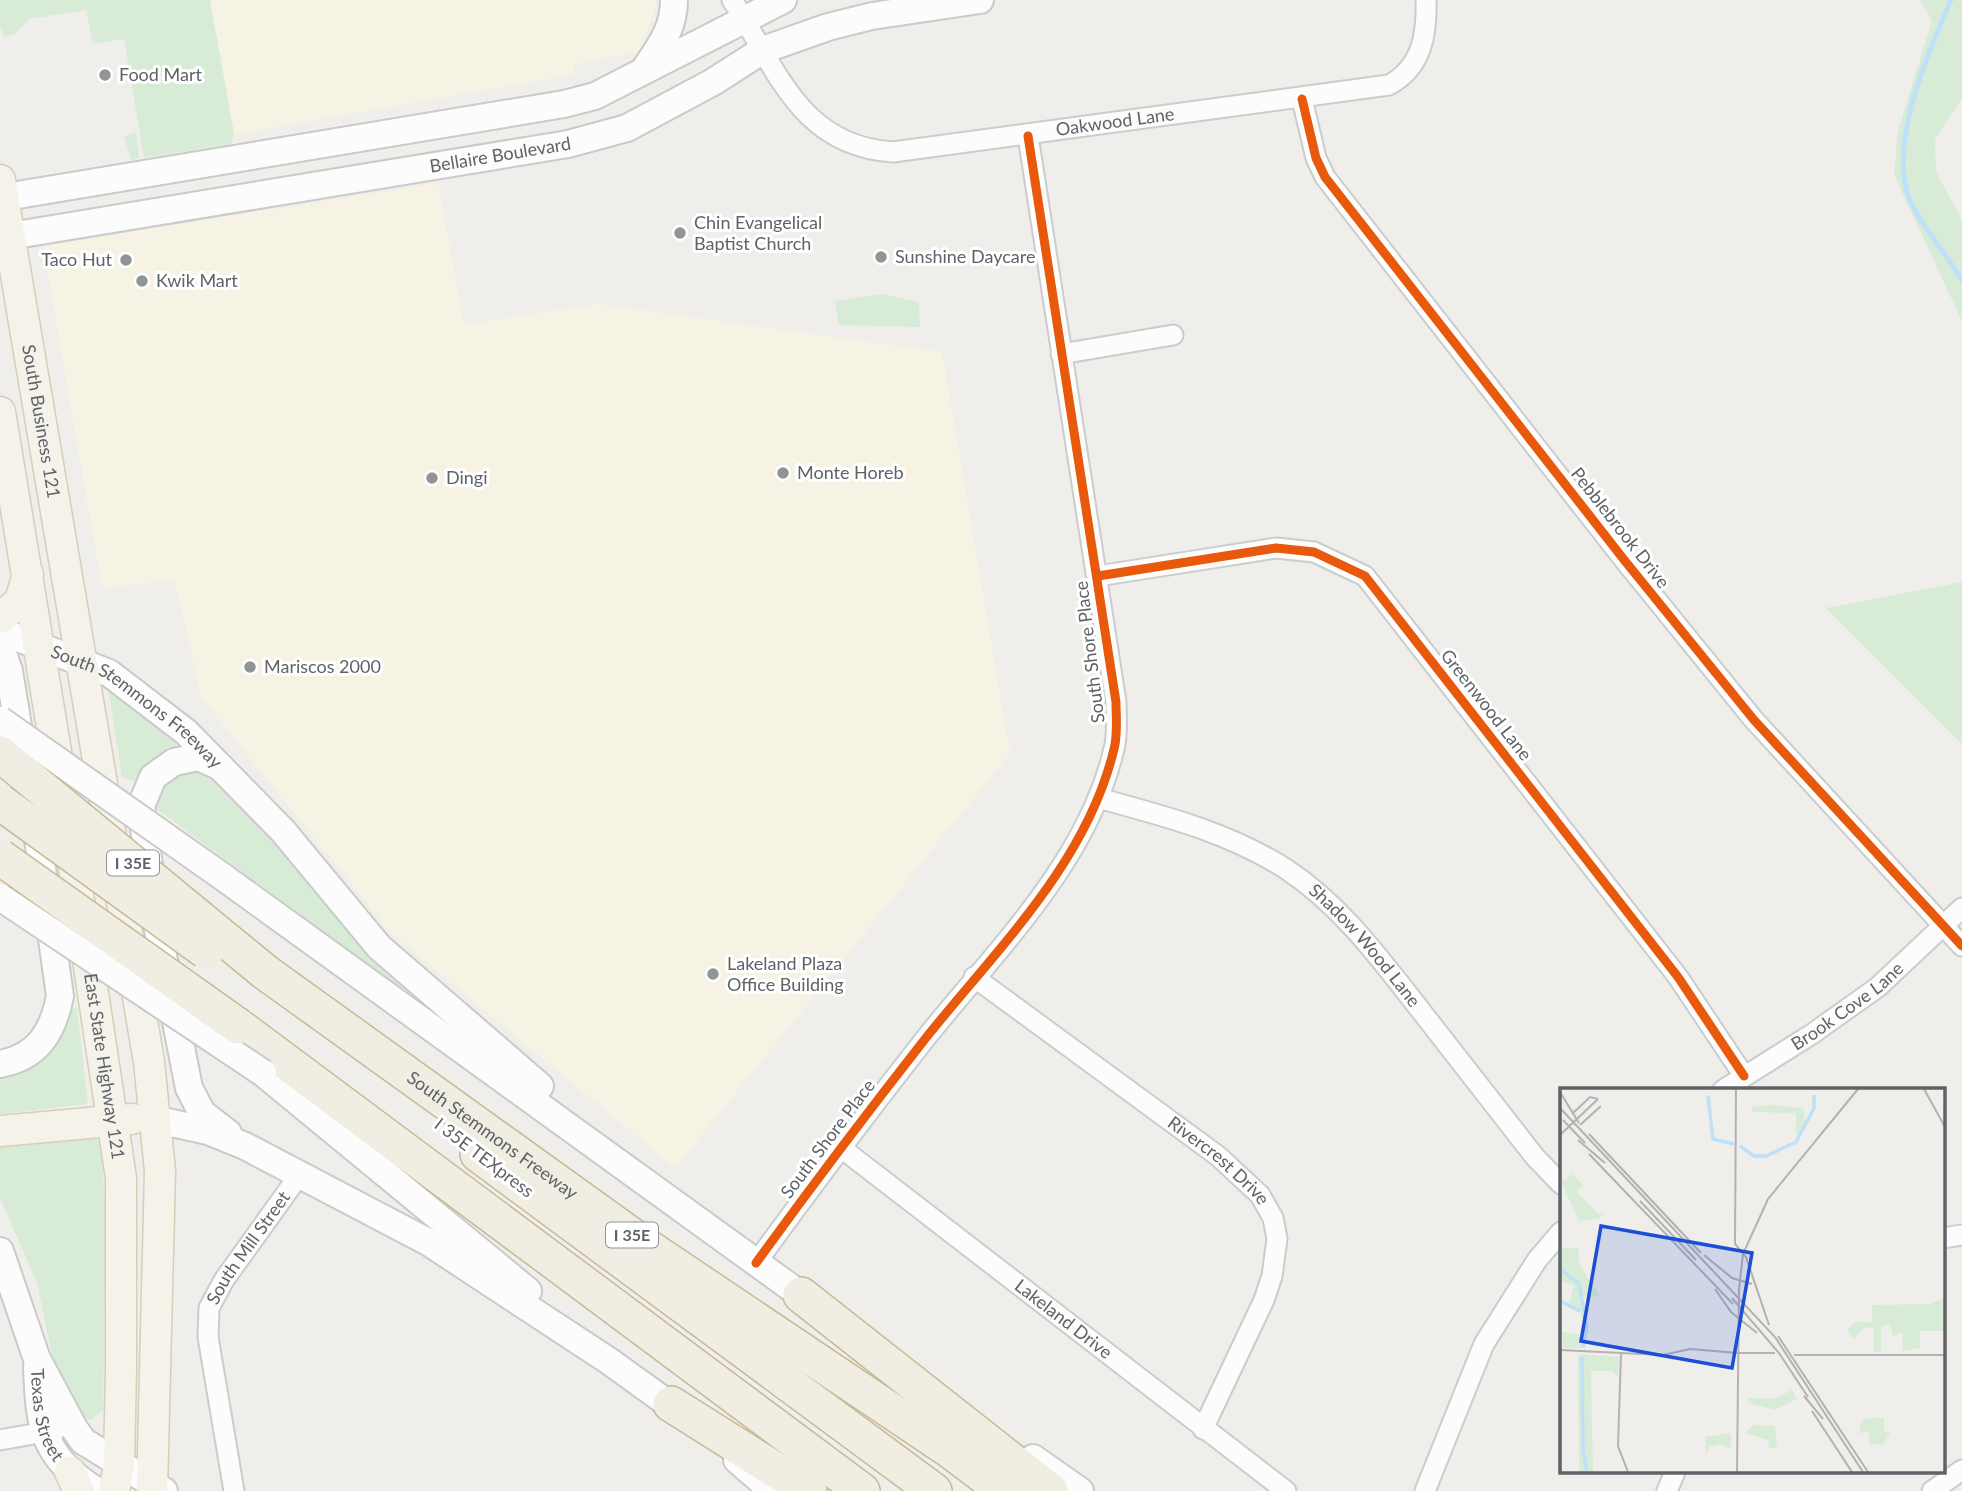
<svg xmlns="http://www.w3.org/2000/svg" width="1962" height="1491" font-family="Lato,sans-serif">
	<style>
		.commercial { fill: #f7f3e4 }
		.green { fill: #d8ebd6 }
		.lines { fill: none; stroke-linecap: round; stroke-linejoin: round }
		.stream { stroke: #bfe0f9; stroke-width: 5 }
		.minor-casing { stroke: #cbcccc; stroke-width: 23 }
		.secondary-casing { stroke: #cacacb; stroke-width: 30 }
		.primary-casing { stroke: #d7ceb8; stroke-width: 33 }
		.motorway-casing { stroke: #c8b996; stroke-width: 38 }
		.minor { stroke: #fdfcfc; stroke-width: 19 }
		.secondary { stroke: #fdfcfc; stroke-width: 26 }
		.primary { stroke: #f4f2e9; stroke-width: 30 }
		.motorway { stroke: #f0ede3; stroke-width: 35 }
		.secondary-bridge-casing { stroke: #cacacb; stroke-width: 30; stroke-linecap: butt }
		.motorway-bridge-casing { stroke: #c8b996; stroke-width: 38; stroke-linecap: butt }
		.secondary-bridge { stroke: #fdfcfc; stroke-width: 26 }
		.motorway-bridge { stroke: #f0ede3; stroke-width: 35 }
		.cycleway-casing { stroke: #fff; stroke-width: 13 }
		.cycleway { stroke: #e8590c; stroke-width: 9 }
		.poi-dot { fill: #919496; stroke: #fff; stroke-width: 2.5 }
		.labels { text-anchor: middle; stroke-width: 6; stroke-linejoin: round; paint-order: stroke }
		.shield { fill: #fff; stroke: #8f9295; stroke-width: 2 }
		.shield-label { font-size: 16px; font-weight: bold; fill: #5f6368 }
		.poi-label { font-size: 18px; fill: #5f6368; stroke: #fff; text-anchor: start }
		.street-label { font-size: 18px; fill: #5f6368; stroke: #fff }
		.inset-river { fill: none; stroke: #bfe0f9; stroke-width: 3.5 }
		.inset-road { fill: none; stroke: #b1b2b2; stroke-width: 2 }
		.view { fill: #1d4ed8; fill-opacity: 0.15; stroke: #1d4ed8; stroke-width: 3.5 }
		.inset-edge { fill: none; stroke: #5f6368; stroke-width: 3.5 }
	</style>
	<rect width="100%" height="100%" fill="#efeeea"/>
	<g class="commercial">
		<polygon points="208,0 655,0 656,6 640,52 574,64 575,74 232,135"/>
		<polygon points="438,183 464,325 598,304 942,352 1010,753 675,1168 391,933 202,698 174,580 102,588 43,246"/>
	</g>
	<g class="green">
		<polygon points="0,0 210,0 234,133 231,144 144,158 124,39 93,44 86,10 29,19 14,35 4,37 0,25"/>
		<polygon points="1920,0 1962,0 1962,99 1935,139 1936,172 1962,220 1962,321 1894,175 1898,131 1932,21"/>
		<polygon points="136,133 139,158 131,160 124,136"/>
		<polygon points="882,294 919,302 920,327 839,325 835,301"/>
		<polygon points="1962,582 1962,744 1826,608"/>
		<path d="M108 688 157 723 178 746C159 754 147 763 138 782L122 777Z"/>
		<path d="M200 765 297 865 376 960 408 990 393 983 154 807C158 774 169 770 200 765Z"/>
		<path d="M77 1007 88 1104 0 1114V1066C48 1066 55 1048 73 1008Z"/>
		<polygon points="92,1135 101,1144 106,1218 103,1410 91,1420 80,1418 57,1379 37,1283 0,1198 0,1143"/>
	</g>
	<g class="lines">
		<path class="stream" d="M1951 0C1929 52 1888 142 1909 198 1918 221 1948 257 1962 280"/>
		<defs>
			<g id="minor">
				<path id="s1" d="M732 0C777 68 799 146 893 152L1389 85C1422 67 1427 35 1426 0"/>
				<polyline points="1302,99 1316,158 1325,177 1625,561 1754,720 1962,946"/>
				<polyline points="1061,354 1173,335"/>
				<polyline points="1098,576 1276,548 1314,552 1365,576 1678,977 1744,1076"/>
				<path id="s2" d="M1098 798C1164 816 1228 832 1286 869 1341 905 1381 960 1421 1011 1459 1060 1497 1109 1535 1157L1561 1184"/>
				<path id="s3" d="M974 977 1218 1156 1260 1195 1273 1218 1277 1239 1272 1276 1264 1300 1203 1429"/>
				<path id="s4" d="M1723 1090 1812 1034 1878 987 1962 908"/>
				<path id="s5" d="M840 1147 1286 1491"/>
				<polyline points="1943,1238 1962,1235"/>
				<path d="M756 1263C811 1187 867 1113 925 1039 996 950 1087 863 1114 749 1118 735 1116 717 1116 702L1028 136"/>
				<polyline points="0,1440 56,1430"/>
				<path id="s6" d="M234 1491 208 1337 209 1308 224 1280 300 1174"/>
				<polyline points="1425,1491 1484,1344 1537,1260 1561,1232"/>
				<polyline points="1667,1491 1675,1472"/>
				<polyline points="1932,1491 1962,1470"/>
			</g>
			<g id="secondary">
				<path d="M646 67C661 45 674 28 674 0"/>
				<polyline points="0,198 564,104 595,96 783,0"/>
				<path id="s7" d="M0 229 10 236 568 144 627 128 713 82 763 50 828 27 872 16 980 0"/>
				<path id="s8" d="M0 631 109 673 186 732 283 831 379 947 540 1086"/>
				<polyline points="0,644 9,671 22,750"/>
				<polyline points="219,766 198,757 174,762 153,777 141,806 157,925 189,1088 202,1113 228,1133"/>
				<polyline points="223,877 815,1305"/>
				<path d="M0 1064C38 1057 53 1032 60 996L35 818"/>
				<polyline points="263,1073 528,1291"/>
				<polyline points="154,1119 208,1131 245,1146 428,1242 609,1361 684,1415"/>
				<polyline points="0,1251 37,1359 74,1428 83,1441 164,1491"/>
				<path id="s9" d="M37 1367C39 1427 43 1458 97 1491"/>
				<polyline points="1033,1458 1080,1491"/>
				<polyline points="737,1460 773,1491"/>
			</g>
			<g id="primary">
				<path id="s10" d="M0 180 149 1062 160 1171 152 1491"/>
				<polyline points="0,412 61,782"/>
				<polyline points="0,618 20,601 28,574"/>
				<path id="s11" d="M70 841 121 1178V1368L119 1465 114 1491"/>
				<polyline points="0,1131 132,1119"/>
				<polyline points="70,1472 79,1491"/>
			</g>
			<g id="motorway">
				<path id="s12" d="M265 972 646 1246 951 1451 1004 1491"/>
				<polyline points="238,1026 862,1491"/>
				<polyline points="478,1154 934,1491"/>
				<polyline points="801,1295 1050,1491"/>
				<polyline points="671,1404 809,1491"/>
			</g>
		</defs>
		<use href="#minor" class="minor-casing"/>
		<use href="#secondary" class="secondary-casing"/>
		<use href="#primary" class="primary-casing"/>
		<use href="#motorway" class="motorway-casing"/>
		<use href="#minor" class="minor"/>
		<use href="#secondary" class="secondary"/>
		<use href="#primary" class="primary"/>
		<use href="#motorway" class="motorway"/>
		<defs>
			<g id="secondary-bridge">
				<polyline points="0,720 223,877"/>
				<polyline points="0,897 263,1073"/>
			</g>
			<g id="motorway-bridge">
				<polyline points="0,754 265,972"/>
				<polyline points="0,802 206,951"/>
				<polyline points="0,857 238,1026"/>
			</g>
		</defs>
		<use href="#secondary-bridge" class="secondary-bridge-casing"/>
		<use href="#motorway-bridge" class="motorway-bridge-casing"/>
		<use href="#secondary-bridge" class="secondary-bridge"/>
		<use href="#motorway-bridge" class="motorway-bridge"/>
		<defs>
			<g id="cycleway">
				<polyline points="1302,99 1316,158 1325,177 1625,561 1754,720 1962,946"/>
				<polyline points="1098,576 1276,548 1314,552 1365,576 1678,977 1744,1076"/>
				<path d="M756 1263C811 1187 867 1113 925 1039 996 950 1087 863 1114 749 1118 735 1116 717 1116 702L1028 136"/>
			</g>
		</defs>
		<use href="#cycleway" class="cycleway-casing"/>
		<use href="#cycleway" class="cycleway"/>
	</g>
	<g class="poi-dot">
		<circle cx="105" cy="75" r="7"/>
		<circle cx="680" cy="233" r="7"/>
		<circle cx="881" cy="257" r="7"/>
		<circle cx="126" cy="260" r="7"/>
		<circle cx="142" cy="281" r="7"/>
		<circle cx="783" cy="473" r="7"/>
		<circle cx="432" cy="478" r="7"/>
		<circle cx="250" cy="667" r="7"/>
		<circle cx="713" cy="974" r="7"/>
	</g>
	<g class="labels">
		<g class="shield">
			<rect x="107" y="850.5" width="52" height="25" rx="5"/>
			<rect x="606" y="1222.5" width="52" height="25" rx="5"/>
		</g>
		<g class="shield-label">
			<text x="133" y="869">I 35E</text>
			<text x="632" y="1241">I 35E</text>
		</g>
		<g class="poi-label">
			<text x="119" y="81">Food Mart</text>
			<text x="694" y="229">Chin Evangelical<tspan x="694" dy="21">Baptist Church</tspan></text>
			<text x="895" y="263">Sunshine Daycare</text>
			<text x="112" y="266" text-anchor="end">Taco Hut</text>
			<text x="156" y="287">Kwik Mart</text>
			<text x="797" y="479">Monte Horeb</text>
			<text x="446" y="484">Dingi</text>
			<text x="264" y="673">Mariscos 2000</text>
			<text x="727" y="970">Lakeland Plaza<tspan x="727" dy="21">Office Building</tspan></text>
		</g>
		<g class="street-label">
			<text dy="6" stroke="none"><textPath href="#s1" startOffset="457">Oakwood Lane</textPath></text>
			<text dy="6" stroke="none"><textPath href="#s7" startOffset="509">Bellaire Boulevard</textPath></text>
			<text dy="6" stroke="none"><textPath href="#s10" startOffset="245">South Business 121</textPath></text>
			<text transform="translate(1620 528) rotate(52)" y="6">Pebblebrook Drive</text>
			<text transform="translate(1090 652) rotate(-97)" y="6">South Shore Place</text>
			<text transform="translate(1486 705) rotate(52)" y="6">Greenwood Lane</text>
			<text dy="6" stroke="none"><textPath href="#s8" startOffset="158">South Stemmons Freeway</textPath></text>
			<text dy="6" stroke="none"><textPath href="#s2" startOffset="312">Shadow Wood Lane</textPath></text>
			<text dy="6" stroke="none"><textPath href="#s4" startOffset="150">Brook Cove Lane</textPath></text>
			<text dy="6" stroke="none"><textPath href="#s11" startOffset="228">East State Highway 121</textPath></text>
			<text dy="6" stroke="none"><textPath href="#s12" startOffset="280">South Stemmons Freeway</textPath></text>
			<text transform="translate(828 1139) rotate(-53)" y="6">South Shore Place</text>
			<text transform="translate(484 1158) rotate(37)" y="6">I 35E TEXpress</text>
			<text dy="6" stroke="none"><textPath href="#s3" startOffset="306">Rivercrest Drive</textPath></text>
			<text dy="6" stroke="none"><textPath href="#s6" startOffset="257">South Mill Street</textPath></text>
			<text dy="6" stroke="none"><textPath href="#s5" startOffset="282">Lakeland Drive</textPath></text>
			<text dy="6" stroke="none"><textPath href="#s9" startOffset="49">Texas Street</textPath></text>
		</g>
	</g>
	<g transform="translate(1560 1088)">
		<rect width="385" height="385" fill="#efeeea"/>
		<path d="M208 17 243 20 245 35 240 46H236V25L192 24V19ZM13 86 23 97 17 104 39 126 44 123 39 131 19 133 0 91V87L4 93ZM0 160H18L19 176 40 208 21 209 28 241 25 260H3L2 244 21 247 25 241 20 223 9 217 14 197 0 193ZM385 209V243H360V260L342 263 343 244 333 248 330 236 321 238V264L314 263V239L304 240 293 251 287 241 295 234H312V217L370 216ZM18 266 59 269 58 289 52 283H31L33 384H19ZM232 302 237 311 215 322 188 315 189 310 213 311ZM311 330H324V343L330 345 323 357 309 356V344L299 345 302 332ZM194 337 215 338 217 361 209 360 208 352 185 345ZM171 345V362L161 356 149 359 146 366 145 349Z" fill="#d8ebd6"/>
		<path class="inset-river" d="M148 8 153 51 174 56M180 58 194 68H206L236 54 254 20V7M0 181 19 196 27 239 23 259M0 213 20 223M22 269 23 362 27 384"/>
		<path class="inset-road" d="M176 1 175 156 186 169 209 237M364 1 385 39M0 4 19 35M0 20 215 249 303 384M12 26 30 9 38 11M3 32 25 55M20 37 41 18M29 46 141 165M0 47 38 11M18 52 45 75M29 66 173 216M80 113 136 172M144 167 172 190 192 196M155 201 171 224 197 245M172 210 219 265 248 309M218 248 308 384M0 262 103 267 130 261 178 265M61 265 58 358 68 384M178 265H215M234 267H385M244 308 263 331M252 323 292 384M177 384 179 201 183 166 208 111 298 1"/>
		<path class="view" d="M41 138 192 165 172 280 21 253Z"/>
		<rect width="385" height="385" class="inset-edge"/>
	</g>
</svg>
